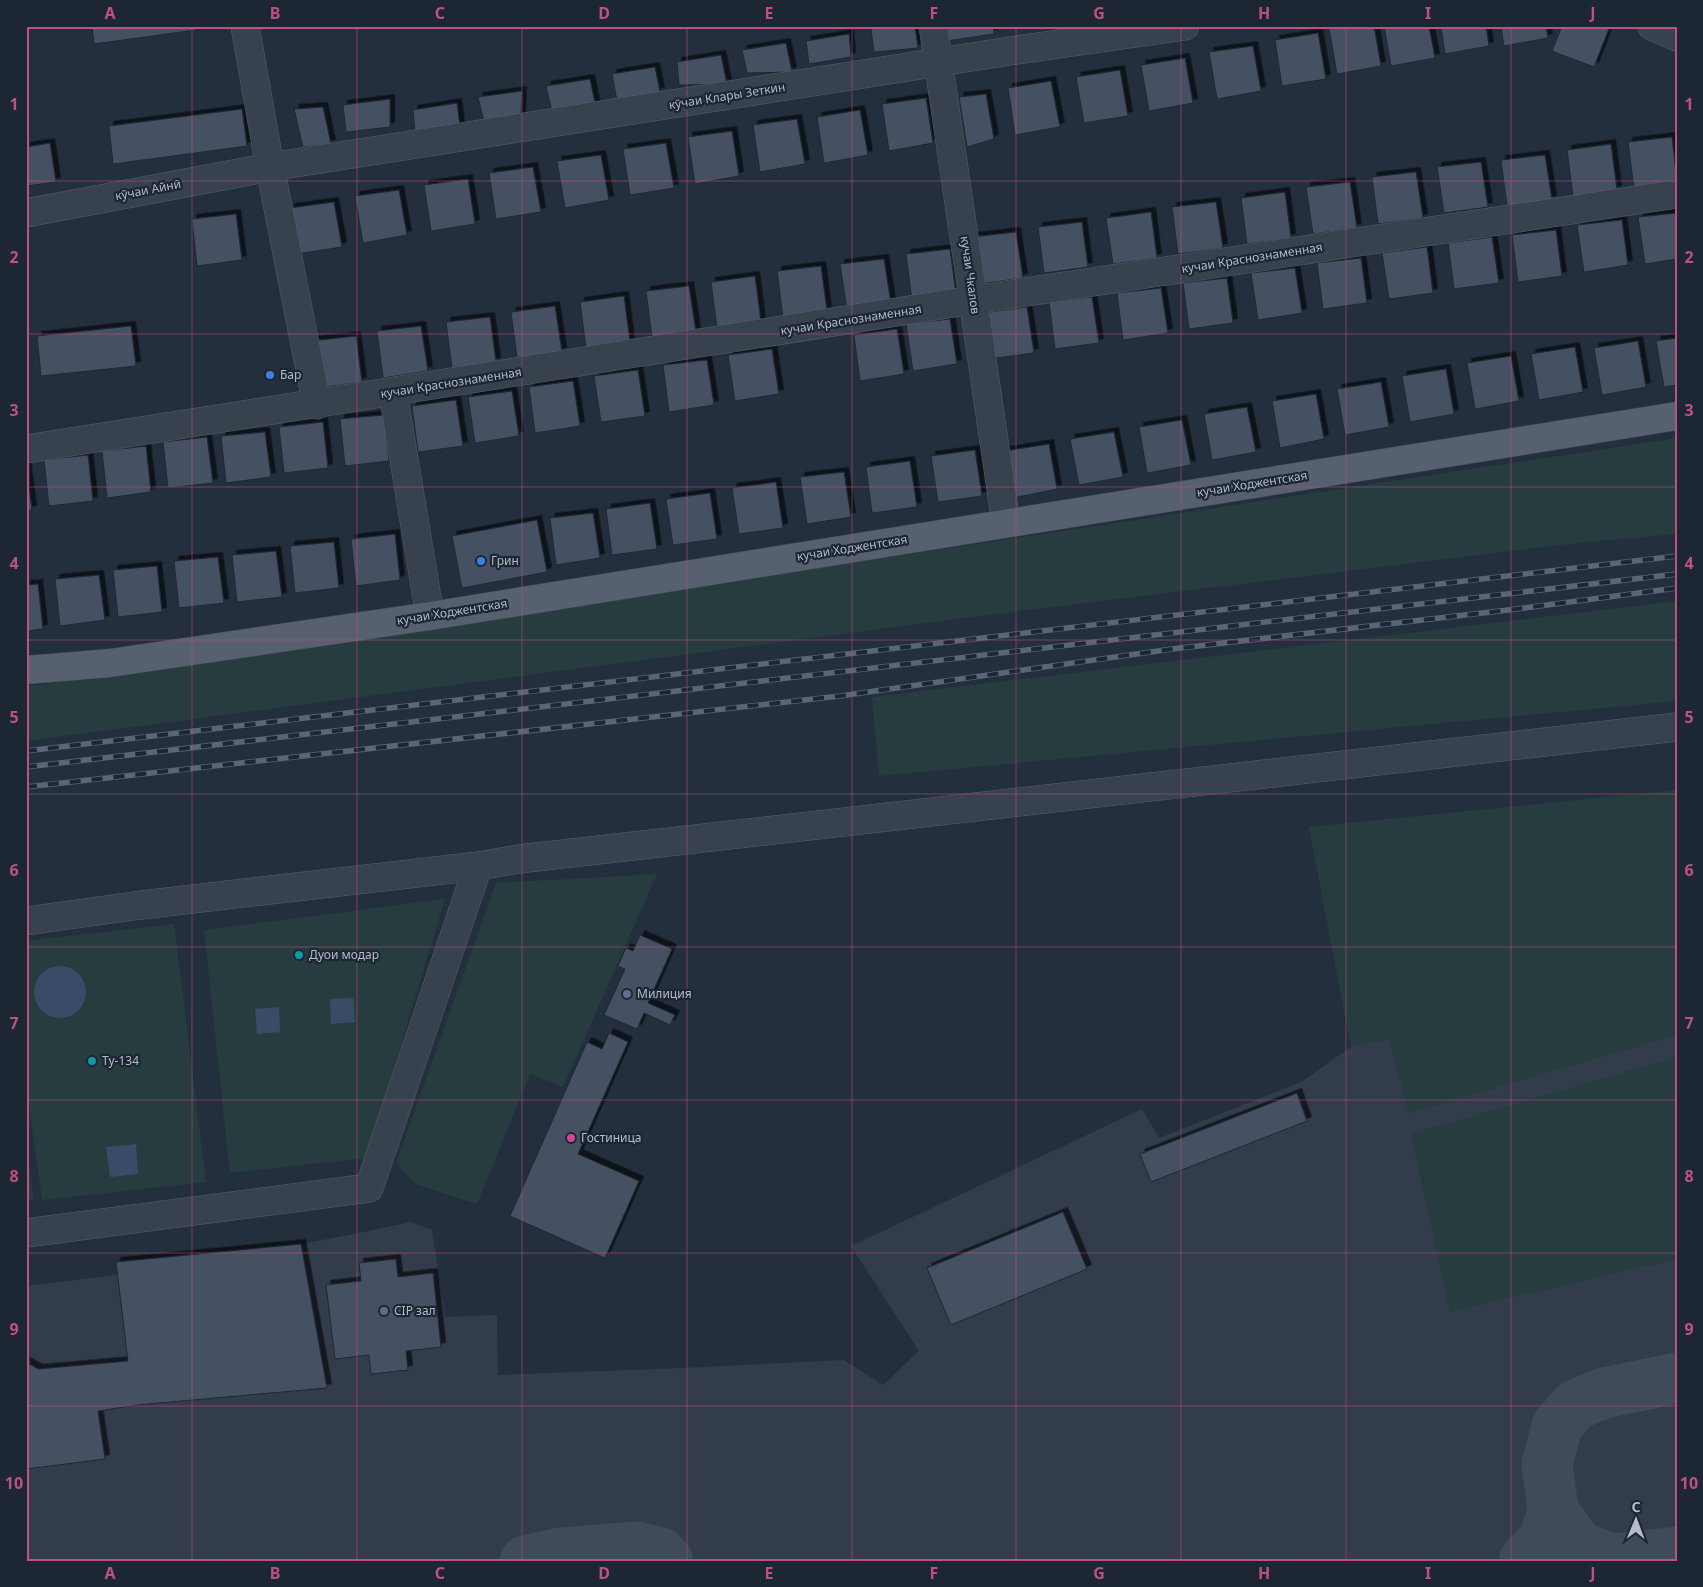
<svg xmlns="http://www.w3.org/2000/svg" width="1703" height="1587" font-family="'Noto Sans',sans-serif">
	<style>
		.airport { fill: #323c4b }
		.green { fill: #263c3f }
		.water { fill: #394c67 }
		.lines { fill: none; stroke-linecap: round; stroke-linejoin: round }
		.taxiway { stroke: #3f4a5a; stroke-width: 51 }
		.building { fill: #455162; stroke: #1f2835; filter: url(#shadow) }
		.minor-casing { stroke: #565f6c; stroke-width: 29 }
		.major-casing { stroke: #414a57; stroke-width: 29 }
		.minor { stroke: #38414e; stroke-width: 28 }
		.major { stroke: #56606e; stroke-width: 28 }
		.rail-casing { stroke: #5a6575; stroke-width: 5.5 }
		.rail { stroke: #1d2633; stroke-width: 4; stroke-dasharray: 11; stroke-linecap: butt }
		.grid { fill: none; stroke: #bd5182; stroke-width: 1; stroke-opacity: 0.55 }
		.shop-dot { fill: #3f7fe0; stroke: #1d2633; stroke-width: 2 }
		.culture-dot { fill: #0f9aa8; stroke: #1d2633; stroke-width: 2 }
		.service-dot { fill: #5c6f8a; stroke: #1d2633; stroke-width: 2 }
		.hotel-dot { fill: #d1479c; stroke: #1d2633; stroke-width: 2 }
		.labels { text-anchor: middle; stroke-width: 4.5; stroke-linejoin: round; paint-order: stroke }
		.street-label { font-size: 12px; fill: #b4bcc9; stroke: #1d2633 }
		.poi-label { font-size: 12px; fill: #b4bcc9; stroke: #1d2633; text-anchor: start }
		.neatline { fill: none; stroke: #bd5182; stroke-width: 2 }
		.grid-label { font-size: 16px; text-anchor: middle; font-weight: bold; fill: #bd5182 }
	</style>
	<defs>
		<filter id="shadow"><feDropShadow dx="4.5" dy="-4.5" stdDeviation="0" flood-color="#0009"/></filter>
	</defs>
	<rect width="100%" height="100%" fill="#242f3e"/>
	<polygon class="airport" points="1677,790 1677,1561 26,1561 26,1286 117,1275 116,1262 301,1244 349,1235 411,1222 432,1230 445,1317 497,1315 498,1375 682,1368 844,1360 883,1385 919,1351 851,1246 1142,1109 1159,1138 1301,1082 1351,1047 1309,827"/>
	<g class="green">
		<polygon points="1677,438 1677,534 1577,543 972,617 26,741 26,686 163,670 779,574"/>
		<polygon points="1677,601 1677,701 879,776 872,697"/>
		<polygon points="1677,790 1677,1035 1409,1113 1389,1039 1351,1047 1309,827"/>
		<polygon points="657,874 563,1087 530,1074 477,1204 415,1184 396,1163 496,883"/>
		<polygon points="445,899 367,1158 230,1173 204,930"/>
		<polygon points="174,924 206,1182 42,1200 26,1085 26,941"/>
		<polygon points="1677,1057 1677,1259 1450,1312 1411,1134"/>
		<polygon points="26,1147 34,1200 26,1201"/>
	</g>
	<g class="water">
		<circle cx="60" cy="992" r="26"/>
		<polygon points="353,998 355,1022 331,1024 330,999"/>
		<polygon points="279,1007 280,1032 257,1034 255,1009"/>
		<polygon points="136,1144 138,1174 110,1177 106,1147"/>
	</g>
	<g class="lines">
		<g class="taxiway">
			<polyline points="1553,1510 1570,1535 1582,1548 1612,1559"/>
			<polyline points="525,1561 561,1553 637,1547 661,1553 668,1561"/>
			<polyline points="1524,1561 1545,1538 1553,1510 1547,1464 1557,1426 1575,1405 1604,1393 1677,1378"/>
			<polyline points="1597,1561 1677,1552"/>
		</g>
	</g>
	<g class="building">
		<polygon points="92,26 225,26 94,44"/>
		<polygon points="888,26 915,26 918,48 874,52 871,29"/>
		<polygon points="944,26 993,26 994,34 946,41"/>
		<polygon points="1340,26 1374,26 1381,66 1337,74 1329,28"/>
		<polygon points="1384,26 1429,26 1435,58 1391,66"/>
		<polygon points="1441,26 1486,26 1489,46 1445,54"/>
		<polygon points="1501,26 1546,26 1548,38 1504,46"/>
		<polygon points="1562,26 1610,26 1594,67 1552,51"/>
		<polygon points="1318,33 1326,79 1282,86 1275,40"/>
		<polygon points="849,34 851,57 809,64 806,41"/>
		<polygon points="786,43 792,72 747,73 742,50"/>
		<polygon points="1253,46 1261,91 1217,99 1209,52"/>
		<polygon points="721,55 727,84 679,85 677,62"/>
		<polygon points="1185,58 1193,103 1149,111 1141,65"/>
		<polygon points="655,67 660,92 617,101 612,74"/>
		<polygon points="1120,70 1128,116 1084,123 1076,77"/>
		<polygon points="590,79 597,113 554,120 546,86"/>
		<polygon points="1051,81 1060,127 1015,135 1008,88"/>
		<polygon points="522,91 521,116 485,126 478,97"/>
		<polygon points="986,94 994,139 967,147 959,97"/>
		<polygon points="926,98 933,143 889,151 882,104"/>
		<polygon points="390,99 390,127 346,132 343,105"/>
		<polygon points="457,103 461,135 416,143 413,110"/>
		<polygon points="323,107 331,144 303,147 294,109"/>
		<polygon points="242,109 247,146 113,164 109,126"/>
		<polygon points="860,110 868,155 824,163 817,117"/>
		<polygon points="797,119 805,164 760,172 753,125"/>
		<polygon points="732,131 739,176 695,184 688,137"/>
		<polygon points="1672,137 1677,182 1634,188 1628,142"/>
		<polygon points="50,143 56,182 26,186 26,147"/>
		<polygon points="666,143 674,188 630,195 623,149"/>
		<polygon points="1611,144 1617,190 1573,196 1567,150"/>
		<polygon points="601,155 609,200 565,208 557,161"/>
		<polygon points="1545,155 1552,200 1507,206 1501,160"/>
		<polygon points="1481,162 1488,207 1444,213 1437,167"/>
		<polygon points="533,167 541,212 496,219 489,173"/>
		<polygon points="1416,172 1423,218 1378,224 1372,177"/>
		<polygon points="468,179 475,224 431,231 424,185"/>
		<polygon points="1350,182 1357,228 1313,234 1306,187"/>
		<polygon points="399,190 407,235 363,243 355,196"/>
		<polygon points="1285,192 1291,238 1247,244 1241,198"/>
		<polygon points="334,202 342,247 297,254 290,208"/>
		<polygon points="1216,202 1223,248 1178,254 1172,207"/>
		<polygon points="1151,212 1157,258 1113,264 1106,218"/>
		<polygon points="1677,213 1677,259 1645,264 1638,217"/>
		<polygon points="236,214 242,260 197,266 192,219"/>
		<polygon points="1622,220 1628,265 1584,272 1577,225"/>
		<polygon points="1082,222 1088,267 1044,273 1038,227"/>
		<polygon points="1556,230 1562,276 1518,282 1512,235"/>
		<polygon points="1016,232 1023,278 979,284 972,237"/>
		<polygon points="1492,237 1499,283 1454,289 1448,243"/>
		<polygon points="1427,247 1433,293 1389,299 1382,253"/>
		<polygon points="950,249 956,294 912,301 906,254"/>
		<polygon points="1361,258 1367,303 1323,309 1317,263"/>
		<polygon points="884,259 891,304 847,310 840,264"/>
		<polygon points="821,266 827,311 783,318 777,271"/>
		<polygon points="1295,268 1302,313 1258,320 1251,273"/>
		<polygon points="755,276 761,322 717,328 711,282"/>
		<polygon points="1227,278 1233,323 1189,329 1183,283"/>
		<polygon points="689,286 696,332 652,338 646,291"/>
		<polygon points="1161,288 1168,333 1123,340 1117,293"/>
		<polygon points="624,296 630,342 586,348 580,302"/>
		<polygon points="1092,297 1099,343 1055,349 1049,302"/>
		<polygon points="555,306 562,352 517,358 511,312"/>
		<polygon points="1027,307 1034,353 989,359 983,313"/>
		<polygon points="490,317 496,362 452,368 446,322"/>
		<polygon points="950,319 957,364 913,371 906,324"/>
		<polygon points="131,326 136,366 41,376 37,336"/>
		<polygon points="421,326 428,371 383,378 377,331"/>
		<polygon points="897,329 904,374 860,381 854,335"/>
		<polygon points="356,336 362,382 318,388 311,341"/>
		<polygon points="1677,338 1677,385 1664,387 1656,341"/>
		<polygon points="1638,341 1646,387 1602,395 1594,348"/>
		<polygon points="1575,347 1583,392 1539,400 1531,354"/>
		<polygon points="772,349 779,394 735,401 728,355"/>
		<polygon points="1511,356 1519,401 1475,409 1467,363"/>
		<polygon points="707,360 714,405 669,412 663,365"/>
		<polygon points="1446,369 1454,414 1410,422 1402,376"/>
		<polygon points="638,370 645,416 601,422 594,376"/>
		<polygon points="573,381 580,426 535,433 529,387"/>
		<polygon points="1381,382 1389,427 1345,435 1337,389"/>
		<polygon points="512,391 519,436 475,443 468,397"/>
		<polygon points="1316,394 1324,439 1280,448 1272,401"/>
		<polygon points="456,400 463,446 418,452 412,406"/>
		<polygon points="1247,407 1256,452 1212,460 1204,414"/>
		<polygon points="384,415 389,461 345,466 340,419"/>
		<polygon points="1182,420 1191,465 1147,473 1139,427"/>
		<polygon points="323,422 328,468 284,473 279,427"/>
		<polygon points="265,432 271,477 226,483 221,436"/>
		<polygon points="1114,432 1123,477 1079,485 1070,439"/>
		<polygon points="207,437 213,483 168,488 163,442"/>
		<polygon points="1049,444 1057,489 1013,498 1005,451"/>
		<polygon points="146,446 151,492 107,498 102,451"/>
		<polygon points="975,450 982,496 938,502 931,456"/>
		<polygon points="88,455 93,501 49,506 44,460"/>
		<polygon points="910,461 917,507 872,513 866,467"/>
		<polygon points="26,464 32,510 26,511"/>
		<polygon points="844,472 851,517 807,524 800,477"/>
		<polygon points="776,482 783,528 739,534 732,488"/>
		<polygon points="710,493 717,539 673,545 666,499"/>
		<polygon points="650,503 657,549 612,555 606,509"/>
		<polygon points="593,513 600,558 556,565 550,518"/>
		<polygon points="537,520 547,572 462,588 452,536"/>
		<polygon points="395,534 400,580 356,586 351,539"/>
		<polygon points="334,542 339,588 295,593 290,546"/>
		<polygon points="276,551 282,597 237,602 232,555"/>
		<polygon points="218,557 224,603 179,608 174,561"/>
		<polygon points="157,566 162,612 118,617 113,570"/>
		<polygon points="99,575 105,620 60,626 55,579"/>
		<polygon points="38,584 43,629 26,631 26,585"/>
		<polygon points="640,935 672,949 648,1003 675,1015 670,1025 644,1013 637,1029 604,1015 625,969 618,966 626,948 633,951"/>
		<polygon points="609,1033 628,1042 578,1154 639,1181 605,1258 510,1216 587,1042 602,1049"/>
		<polygon points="1297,1093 1307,1121 1151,1182 1140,1154"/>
		<polygon points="1063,1212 1087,1269 951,1325 927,1268"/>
		<polygon points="301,1244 327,1388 137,1405 98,1411 105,1459 26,1469 26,1362 38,1369 128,1361 116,1262"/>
		<polygon points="396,1259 398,1277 433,1273 441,1347 406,1351 408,1370 371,1374 369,1355 335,1359 326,1285 361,1281 359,1263"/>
	</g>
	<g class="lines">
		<defs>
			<g id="minor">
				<polyline points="245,26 270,167 317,405"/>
				<polyline points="933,26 1006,523"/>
				<polyline points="1652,26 1677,37"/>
				<polyline points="26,213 270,167 1010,51 1185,26"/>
				<polyline points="393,393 430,616"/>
				<polyline points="26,449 973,300 1677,194"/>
				<polyline points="26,921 141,905 478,866 519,859 1677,727"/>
				<polyline points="26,1233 369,1188 478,866"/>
			</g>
			<polyline id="major" points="26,670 110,663 430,616 1677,416"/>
		</defs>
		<use href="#minor" class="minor-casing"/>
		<use href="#major" class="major-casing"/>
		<use href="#minor" class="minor"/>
		<use href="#major" class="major"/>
		<defs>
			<g id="rail">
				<polyline points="26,751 1677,556"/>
				<polyline points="26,767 1677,574"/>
				<polyline points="26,787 840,696 1172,649 1508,610 1677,588"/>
			</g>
		</defs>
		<use href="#rail" class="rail-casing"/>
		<use href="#rail" class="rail"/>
	</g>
	<path class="grid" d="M192 26V1561M357 26V1561M522 26V1561M687 26V1561M852 26V1561M1016 26V1561M1181 26V1561M1346 26V1561M1511 26V1561M26 181H1677M26 334H1677M26 487H1677M26 640H1677M26 794H1677M26 947H1677M26 1100H1677M26 1253H1677M26 1406H1677"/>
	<g class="shop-dot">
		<circle cx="270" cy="375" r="5"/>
		<circle cx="481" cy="561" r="5"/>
	</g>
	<g class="culture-dot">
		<circle cx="299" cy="955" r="5"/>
		<circle cx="92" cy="1061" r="5"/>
	</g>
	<g class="service-dot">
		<circle cx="627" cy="994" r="5"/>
		<circle cx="384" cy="1311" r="5"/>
	</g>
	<circle class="hotel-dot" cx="571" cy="1138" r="5"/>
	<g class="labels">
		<g class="street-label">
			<text transform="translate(727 96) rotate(-9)" y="4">кӯчаи Клары Зеткин</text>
			<text transform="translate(148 190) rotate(-11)" y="4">кӯчаи Айнӣ</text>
			<text transform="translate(1252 258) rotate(-9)" y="4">кучаи Краснознаменная</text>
			<text transform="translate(970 275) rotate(82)" y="4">кучаи Чкалов</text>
			<text transform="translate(851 320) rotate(-9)" y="4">кучаи Краснознаменная</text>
			<text transform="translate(451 383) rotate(-9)" y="4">кучаи Краснознаменная</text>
			<text transform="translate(1252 484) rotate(-9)" y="4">кучаи Ходжентская</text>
			<text transform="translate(852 548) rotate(-9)" y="4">кучаи Ходжентская</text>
			<text transform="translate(452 612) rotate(-9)" y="4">кучаи Ходжентская</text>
		</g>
		<g class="poi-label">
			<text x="280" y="379">Бар</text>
			<text x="491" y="565">Грин</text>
			<text x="309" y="959">Дуои модар</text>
			<text x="637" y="998">Милиция</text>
			<text x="102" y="1065">Ту-134</text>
			<text x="581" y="1142">Гостиница</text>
			<text x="394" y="1315">CIP зал</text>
		</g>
	</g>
	<rect width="1703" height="1587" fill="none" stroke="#1d2633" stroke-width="55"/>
	<g transform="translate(1636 1520) rotate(1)" stroke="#1d2633" stroke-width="4" paint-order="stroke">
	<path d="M0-4L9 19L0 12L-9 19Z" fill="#b4bcc9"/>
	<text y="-8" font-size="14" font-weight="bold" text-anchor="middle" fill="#b4bcc9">С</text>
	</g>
	<rect x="28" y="28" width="1648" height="1532" class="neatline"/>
	<g class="grid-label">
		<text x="110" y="19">A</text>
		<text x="275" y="19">B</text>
		<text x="440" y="19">C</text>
		<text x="604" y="19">D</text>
		<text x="769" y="19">E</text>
		<text x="934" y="19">F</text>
		<text x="1099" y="19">G</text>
		<text x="1264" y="19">H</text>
		<text x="1428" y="19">I</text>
		<text x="1593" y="19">J</text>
		<text x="14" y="110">1</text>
		<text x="1689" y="110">1</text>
		<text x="14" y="263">2</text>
		<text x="1689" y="263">2</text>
		<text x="14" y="416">3</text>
		<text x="1689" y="416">3</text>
		<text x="14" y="569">4</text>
		<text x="1689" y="569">4</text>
		<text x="14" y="723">5</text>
		<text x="1689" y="723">5</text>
		<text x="14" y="876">6</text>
		<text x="1689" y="876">6</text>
		<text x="14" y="1029">7</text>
		<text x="1689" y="1029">7</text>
		<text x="14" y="1182">8</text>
		<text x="1689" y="1182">8</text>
		<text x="14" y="1335">9</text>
		<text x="1689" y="1335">9</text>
		<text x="14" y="1489">10</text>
		<text x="1689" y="1489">10</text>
		<text x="110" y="1579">A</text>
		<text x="275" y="1579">B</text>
		<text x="440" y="1579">C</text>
		<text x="604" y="1579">D</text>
		<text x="769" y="1579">E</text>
		<text x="934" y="1579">F</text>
		<text x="1099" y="1579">G</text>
		<text x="1264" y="1579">H</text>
		<text x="1428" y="1579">I</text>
		<text x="1593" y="1579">J</text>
	</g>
</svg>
